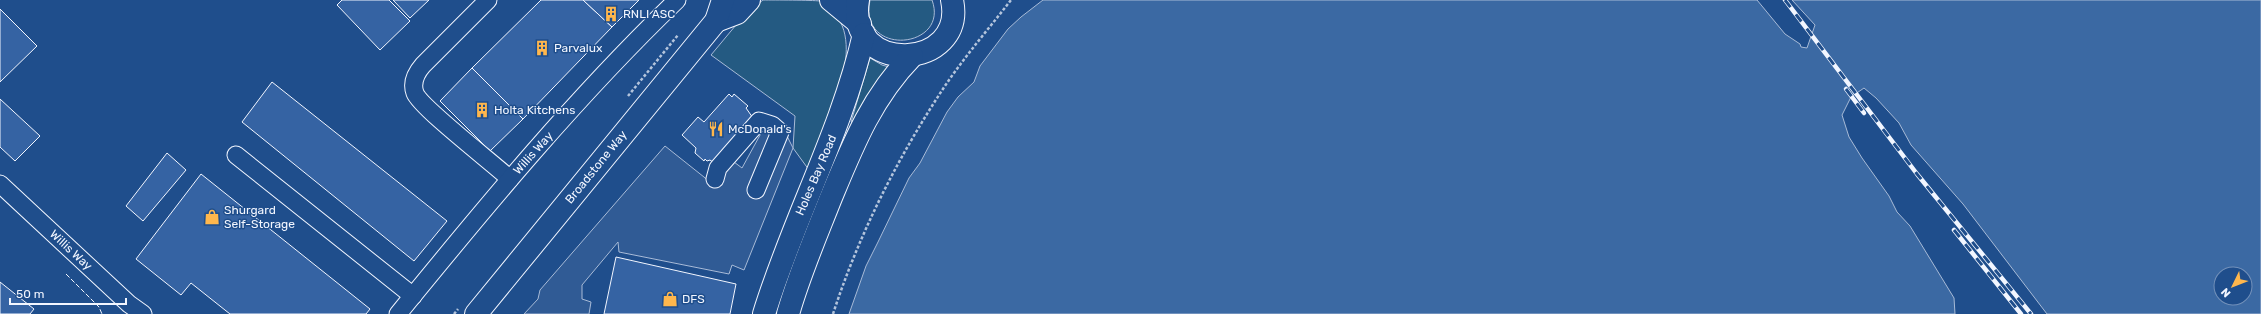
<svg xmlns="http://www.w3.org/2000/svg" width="2261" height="314" font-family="Rubik,sans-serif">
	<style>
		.green { fill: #245a82; stroke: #a8bbd7 }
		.parking { fill: #305b95; stroke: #a8bbd7 }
		.water { fill: #3b69a3; stroke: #a8bbd7; fill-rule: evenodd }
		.building { fill: #3563a3; stroke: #f2f6ff }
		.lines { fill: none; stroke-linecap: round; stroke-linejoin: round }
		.minor-casing { stroke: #f2f6ff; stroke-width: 19 }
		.major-casing { stroke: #f2f6ff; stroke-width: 24 }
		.highway-casing { stroke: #f2f6ff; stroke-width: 24 }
		.path { stroke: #b3c4dc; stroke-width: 2.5; stroke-dasharray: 3 2; stroke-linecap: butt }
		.minor { stroke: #1f4e8c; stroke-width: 17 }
		.major { stroke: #1f4e8c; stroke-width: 22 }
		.highway { stroke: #1f4e8c; stroke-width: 22 }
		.rail-casing { stroke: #f2f6ff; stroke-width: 4.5 }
		.rail { stroke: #1f4e8c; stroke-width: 3; stroke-dasharray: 9; stroke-linecap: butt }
		.fence { stroke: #f2f6ff; stroke-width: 1; stroke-dasharray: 5 2; stroke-linecap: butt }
		.labels { text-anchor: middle; stroke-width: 3; stroke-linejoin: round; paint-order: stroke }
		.poi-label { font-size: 12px; fill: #f2f6ff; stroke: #1f4e8c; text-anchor: start }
		.street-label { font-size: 12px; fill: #f2f6ff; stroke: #1f4e8c }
	</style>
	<rect width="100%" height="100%" fill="#1f4e8c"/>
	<g class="green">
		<path d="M763 0C775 0 811 0 820 1 825 3 828 7 832 11 869 45 824 130 809 170L793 148 795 116 711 55 746 13Z"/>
		<path d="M870 0H932C950 49 858 58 870 0Z"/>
		<polygon points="870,58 882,65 889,67 856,124 851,122"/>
	</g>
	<polygon class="parking" points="771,115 785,132 793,148 744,270 732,265 729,274 619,252 618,242 582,285 582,299 591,302 589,314 524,314 538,299 540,290 665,146 714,185 734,162 742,168"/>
	<path class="water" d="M1043 0H1757L1785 34 1800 44 1801 47 1807 48 1815 25 1792 0H2261V314H2047L1963 204 1911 145 1899 123 1876 98 1864 88 1851 97 1842 115 1849 137 1862 158 1889 196 1897 212 1910 226 1954 298 1955 314H849L866 266 878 242 909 178 920 163 947 112 958 97 974 82 980 66 1008 29 1021 17ZM2221 274H2245V298H2221Z"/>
	<g class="building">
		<polygon points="342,0 389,0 410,21 380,50 337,5"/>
		<polygon points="393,0 429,0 410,18"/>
		<polygon points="541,0 583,0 612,27 523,119 472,68"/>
		<polygon points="583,0 639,0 612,27"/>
		<polygon points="0,9 37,46 0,82"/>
		<polygon points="472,68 523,119 490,151 440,101"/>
		<polygon points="272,82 447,221 414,261 242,122"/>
		<polygon points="729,94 732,97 734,94 748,106 746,108 753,118 714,163 710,160 707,161 705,159 704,161 695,153 696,148 682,135 698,117 704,122"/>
		<polygon points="0,99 40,136 15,161 0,147"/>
		<polygon points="167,153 186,170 143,221 126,206"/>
		<polygon points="201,174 370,309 366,314 230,314 191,283 181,295 136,259"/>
		<polygon points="616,257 736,284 730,314 604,314"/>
		<polygon points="0,282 34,309 30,314 0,314"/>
	</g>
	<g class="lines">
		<defs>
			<g id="minor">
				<path d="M488 0 423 65C416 73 411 82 415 93 420 107 494 164 510 179"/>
				<polyline points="236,155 413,296"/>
				<polyline points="715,179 718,168 759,121 772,125 780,132 756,190"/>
				<polyline points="0,184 129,304 143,314"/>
				<path d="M398 314C486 206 577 96 677 0"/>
			</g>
			<g id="major">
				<polyline points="831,0 860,24"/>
				<polyline points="716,21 737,13 749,0"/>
				<polyline points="476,314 716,21 723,0"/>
			</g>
			<g id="highway">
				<path d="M858 0C845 76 967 71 952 0"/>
				<path d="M764 314C793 219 842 131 864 34"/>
				<path d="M788 314C799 275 815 238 830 200 852 147 871 98 912 56"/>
			</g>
		</defs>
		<use href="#minor" class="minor-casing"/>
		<use href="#major" class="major-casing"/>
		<use href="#highway" class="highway-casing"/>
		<g class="path">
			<polyline points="628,96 678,35"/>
			<polyline points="454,314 458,309"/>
			<path d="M833 314C858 237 895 163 939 95 960 62 987 31 1011 0"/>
		</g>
		<use href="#minor" class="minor"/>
		<use href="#major" class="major"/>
		<use href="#highway" class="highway"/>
		<defs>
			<g id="rail">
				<polyline points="1785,0 1917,174 2031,314"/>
				<polyline points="1846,89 1864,113"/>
				<polyline points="1954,230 2021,314"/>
			</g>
		</defs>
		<use href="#rail" class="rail-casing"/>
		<use href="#rail" class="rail"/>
		<polyline class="fence" points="66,274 99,307 102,314"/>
	</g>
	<defs>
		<symbol id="building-bare" viewBox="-9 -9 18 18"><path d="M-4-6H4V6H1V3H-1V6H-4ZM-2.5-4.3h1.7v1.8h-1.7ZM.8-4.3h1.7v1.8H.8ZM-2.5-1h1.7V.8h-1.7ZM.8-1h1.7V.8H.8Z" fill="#ffb74d" stroke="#1f4e8c" stroke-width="2.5" paint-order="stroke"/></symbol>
		<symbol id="restaurant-bare" viewBox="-9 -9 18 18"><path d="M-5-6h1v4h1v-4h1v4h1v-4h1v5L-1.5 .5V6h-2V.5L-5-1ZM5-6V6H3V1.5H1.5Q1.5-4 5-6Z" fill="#ffb74d" stroke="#1f4e8c" stroke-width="2.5" paint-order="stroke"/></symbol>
		<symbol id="shop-bare" viewBox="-9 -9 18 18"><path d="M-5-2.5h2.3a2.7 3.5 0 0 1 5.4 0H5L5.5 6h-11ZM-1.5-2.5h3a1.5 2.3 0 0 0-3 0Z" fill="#ffb74d" stroke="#1f4e8c" stroke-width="2.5" paint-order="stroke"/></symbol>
	</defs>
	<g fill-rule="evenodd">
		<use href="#building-bare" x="600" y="3" width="22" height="22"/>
		<use href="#building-bare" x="531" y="37" width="22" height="22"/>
		<use href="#building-bare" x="471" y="99" width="22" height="22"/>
		<use href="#restaurant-bare" x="705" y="118" width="22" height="22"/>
		<use href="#shop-bare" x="201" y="206" width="22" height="22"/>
		<use href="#shop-bare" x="659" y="288" width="22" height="22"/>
	</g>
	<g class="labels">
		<g class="poi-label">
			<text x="623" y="18">RNLI ASC</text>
			<text x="554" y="52">Parvalux</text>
			<text x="494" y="114">Holta Kitchens</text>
			<text x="728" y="133">McDonald's</text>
			<text x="224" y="214">Shurgard<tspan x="224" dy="14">Self-Storage</tspan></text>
			<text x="682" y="303">DFS</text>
		</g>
		<g class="street-label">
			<text transform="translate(533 153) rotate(-48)" y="4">Willis Way</text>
			<text transform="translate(596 167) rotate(-51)" y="4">Broadstone Way</text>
			<text transform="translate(816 175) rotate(-67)" y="4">Holes Bay Road</text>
			<text transform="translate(71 250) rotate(43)" y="4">Willis Way</text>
		</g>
	</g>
	<g transform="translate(2233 286) rotate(227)"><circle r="19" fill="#1f4e8c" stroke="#7391ba"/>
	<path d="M0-3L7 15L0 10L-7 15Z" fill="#ffb74d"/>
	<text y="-6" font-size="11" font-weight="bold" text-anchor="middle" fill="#f2f6ff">N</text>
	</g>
	<path d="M10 298v6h116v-6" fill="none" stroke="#f2f6ff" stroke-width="2"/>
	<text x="16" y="298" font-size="12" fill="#f2f6ff" stroke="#1f4e8c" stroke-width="3" paint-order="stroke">50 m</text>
</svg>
